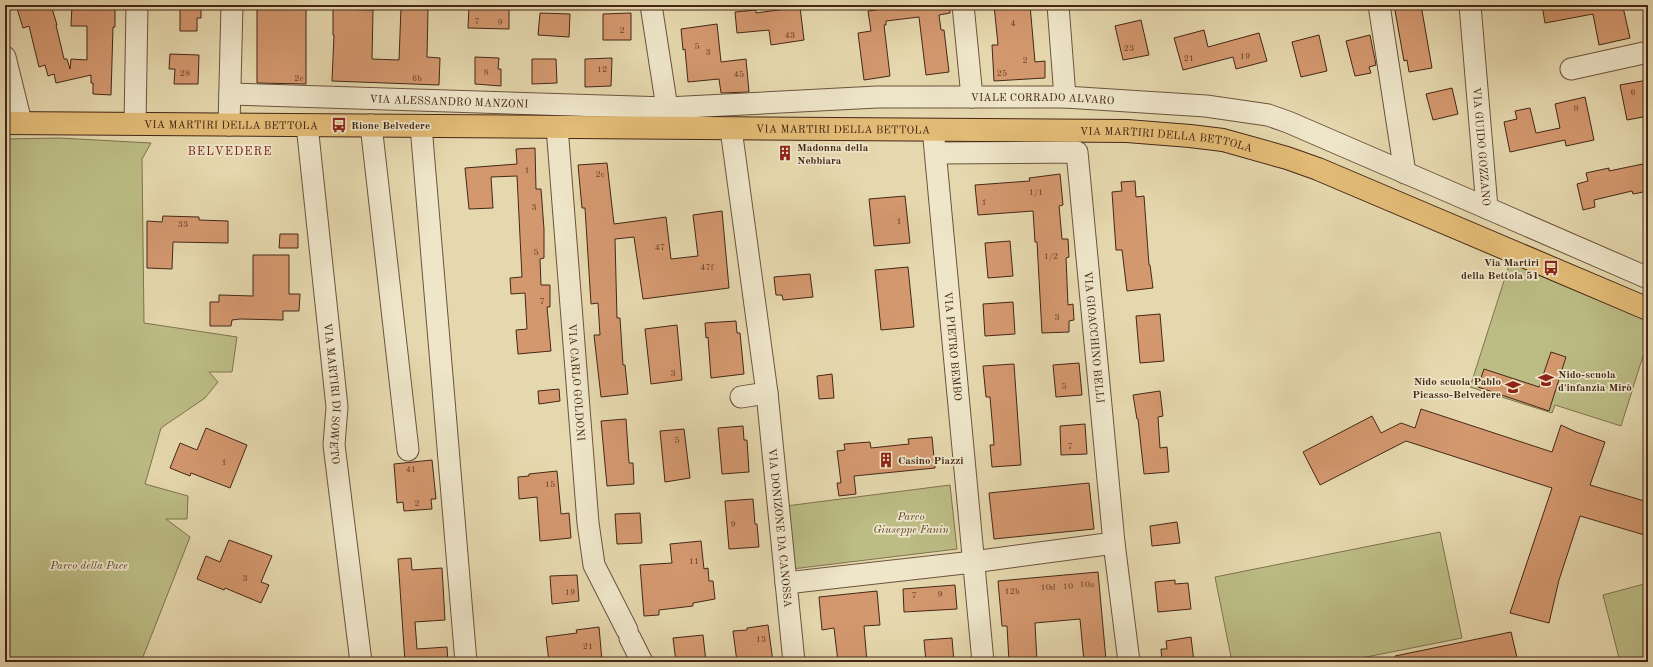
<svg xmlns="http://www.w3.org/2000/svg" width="1653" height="667" font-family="'Old Standard TT',serif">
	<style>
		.green { fill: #bcbc85; stroke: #80724e }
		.building { fill: #d4986f; stroke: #442716 }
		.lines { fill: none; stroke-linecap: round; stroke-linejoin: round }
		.minor-casing { stroke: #6c533c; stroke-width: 23 }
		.major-casing { stroke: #442716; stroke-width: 24 }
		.minor { stroke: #efe6ca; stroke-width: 21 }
		.major { stroke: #e3bc77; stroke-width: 22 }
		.labels { text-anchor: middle; stroke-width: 3.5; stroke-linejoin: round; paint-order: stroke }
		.number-label { font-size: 9px; fill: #68432c }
		.street-label { font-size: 11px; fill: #442716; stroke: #efe6ca }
		.poi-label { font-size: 11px; font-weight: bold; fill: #442716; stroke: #efe6ca; text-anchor: start }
		.park-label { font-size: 11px; font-style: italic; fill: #5c452c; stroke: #efe6ca }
		.neighbourhood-label { font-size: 12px; letter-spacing: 1px; fill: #7a1f14; stroke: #efe6ca }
	</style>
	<rect width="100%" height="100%" fill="#e6d8ae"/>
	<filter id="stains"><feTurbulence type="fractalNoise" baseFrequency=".005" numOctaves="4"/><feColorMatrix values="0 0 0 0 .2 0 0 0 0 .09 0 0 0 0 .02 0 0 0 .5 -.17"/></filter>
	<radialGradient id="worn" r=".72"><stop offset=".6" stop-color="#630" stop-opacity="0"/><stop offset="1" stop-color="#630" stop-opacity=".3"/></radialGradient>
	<g class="green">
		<polygon points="59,138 151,143 142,159 144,323 237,337 232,372 209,372 218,382 205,398 161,428 145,484 188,496 187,519 166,519 190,537 141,662 5,662 5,139"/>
		<polygon points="1510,262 1648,321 1648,340 1621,426 1555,405 1552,413 1470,387"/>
		<polygon points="950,485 957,549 792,569 786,506"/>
		<polygon points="1440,532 1462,638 1341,662 1232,662 1215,577"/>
		<polygon points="1648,583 1648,662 1620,662 1603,595"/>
	</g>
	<g class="building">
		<polygon points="16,5 51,5 57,25 56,25 64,59 67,59 70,69 71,59 87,60 87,26 71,26 72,5 115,5 115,27 113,27 111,95 93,94 93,83 91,83 91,75 56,83 54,74 48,76 45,65 39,67 29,26 23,28"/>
		<polygon points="180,5 201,5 201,18 197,18 197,31 180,31"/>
		<polygon points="875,5 950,5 950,13 939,15 941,30 944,30 949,72 926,75 919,17 886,21 886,25 884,25 890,76 864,80 858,33 871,31 868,11 876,10"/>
		<polygon points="994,5 1030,5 1035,62 1045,61 1045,78 994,81 992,45 998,45"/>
		<polygon points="1394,5 1421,5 1432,68 1409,72 1407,60 1404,61"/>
		<polygon points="1542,5 1621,5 1621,8 1623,7 1630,38 1599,45 1593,14 1545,23"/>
		<polygon points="469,6 509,8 509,29 468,28"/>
		<polygon points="800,7 804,40 771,45 769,30 737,33 735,12 756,10 756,13"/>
		<polygon points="257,8 306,8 306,84 257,83"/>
		<polygon points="401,8 428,9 427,57 440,58 439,85 332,81 334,35 333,35 333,9 373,10 372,59 399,60"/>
		<polygon points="540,13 570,14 569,37 538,35"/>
		<polygon points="631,13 631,40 603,40 603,14"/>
		<polygon points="1141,20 1149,55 1123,60 1115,26"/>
		<polygon points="717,24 721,62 746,59 749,92 721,93 719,79 688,82 685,49 683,50 681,29"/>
		<polygon points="1204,30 1208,47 1259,33 1267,61 1236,69 1233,57 1183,70 1174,38"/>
		<polygon points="1319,35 1327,71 1301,77 1292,42"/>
		<polygon points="1370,35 1376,65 1369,67 1371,73 1355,76 1346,41"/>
		<polygon points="170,54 199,55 198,84 174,84 175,69 169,69"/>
		<polygon points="475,57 499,58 498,69 501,69 501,86 475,84"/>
		<polygon points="612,58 611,86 585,87 585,59"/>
		<polygon points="532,59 556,59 557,83 532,84"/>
		<polygon points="1648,80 1648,116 1627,120 1620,85"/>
		<polygon points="1452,88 1458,114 1433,120 1426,94"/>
		<polygon points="1585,97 1594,140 1566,146 1565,140 1510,152 1504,122 1517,119 1515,111 1530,108 1536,133 1560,128 1555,104"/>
		<polygon points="535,148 536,189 541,189 544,229 544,258 540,259 541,285 550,285 550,307 547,307 551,351 518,354 516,330 527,329 525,293 511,294 510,278 522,277 517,176 491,177 493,208 469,209 465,168 517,164 516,149"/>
		<polygon points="607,163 614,224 666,217 671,259 698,256 693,215 722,211 729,288 643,299 634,237 615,239 617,318 620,318 623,365 625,365 628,394 601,397 594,335 600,335 598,303 591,304 585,208 582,208 578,165"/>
		<polygon points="1643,164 1645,173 1648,172 1648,191 1633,194 1632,191 1594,200 1595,207 1583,210 1577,184 1588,181 1586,173 1609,168 1609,171"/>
		<polygon points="1060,174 1063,205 1059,206 1062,239 1068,239 1069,257 1066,258 1068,305 1073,304 1074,320 1069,321 1069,332 1042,333 1037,242 1035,242 1033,211 978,215 975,185 1030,181 1029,178"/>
		<polygon points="1135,181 1136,197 1144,196 1149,265 1150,265 1153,288 1127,291 1122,250 1116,250 1112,192 1122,191 1121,182"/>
		<polygon points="905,196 910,243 874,246 869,199"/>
		<polygon points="163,216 199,217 199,220 228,221 228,243 173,242 172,269 147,268 147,221 162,222"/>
		<polygon points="280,234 298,234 298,248 279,248"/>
		<polygon points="1010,241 1013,276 988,278 985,243"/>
		<polygon points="253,255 289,255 289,294 300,294 299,311 283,311 283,320 240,319 232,320 231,326 210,326 210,302 219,302 219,295 253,296"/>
		<polygon points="908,267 914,327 881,330 875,270"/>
		<polygon points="810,274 813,297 783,300 782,295 776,295 774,277"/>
		<polygon points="1013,302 1015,334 985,336 983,304"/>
		<polygon points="1160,314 1164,361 1140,363 1136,316"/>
		<polygon points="736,321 737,333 740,333 744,374 711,378 708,337 706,338 705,323"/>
		<polygon points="677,325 682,380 651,384 645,329"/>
		<polygon points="1551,352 1566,357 1549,411 1478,387 1484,369 1539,387"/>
		<polygon points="1079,363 1082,395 1056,397 1053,365"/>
		<polygon points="1014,364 1021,465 992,467 990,445 994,445 993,431 990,397 986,397 983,366"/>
		<polygon points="832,374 834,398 819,399 817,376"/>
		<polygon points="559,389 560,401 539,404 538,391"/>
		<polygon points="1160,391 1163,416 1158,417 1160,448 1167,447 1169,472 1144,474 1138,419 1137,419 1133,395"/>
		<polygon points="1421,409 1552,452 1561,425 1576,432 1605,442 1590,485 1648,502 1648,536 1580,516 1559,580 1549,623 1510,613 1552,488 1406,441 1320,485 1303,452 1372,416 1381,433 1401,423 1415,428"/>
		<polygon points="626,419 629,463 633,463 634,484 607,486 601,421"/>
		<polygon points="1085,424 1087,454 1061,455 1060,426"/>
		<polygon points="743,426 744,440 747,440 749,472 722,474 718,428"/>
		<polygon points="206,428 247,445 230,488 191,473 190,476 170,468 180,443 197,450"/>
		<polygon points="684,429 690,478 665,482 660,431"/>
		<polygon points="932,437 935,468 854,476 856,494 839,496 837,483 841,483 837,451 845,450 844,444 870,442 871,448 909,444 908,439"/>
		<polygon points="432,460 436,499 431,499 432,509 404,511 403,502 397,503 394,464"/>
		<polygon points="557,471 561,514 569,513 571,538 540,541 537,497 519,499 518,477 529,476 529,474"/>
		<polygon points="1089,483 1094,529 994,539 989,493"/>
		<polygon points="753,499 755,524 757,524 759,547 729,549 725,501"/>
		<polygon points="640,513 642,543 617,544 615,514"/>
		<polygon points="1177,522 1180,543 1152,546 1150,526"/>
		<polygon points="229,540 272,556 261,582 269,585 261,603 225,588 224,590 197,579 206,556 220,562"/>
		<polygon points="701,541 704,569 708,568 709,581 713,581 715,599 693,603 693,606 659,610 659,615 644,616 640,565 672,563 670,544"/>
		<polygon points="411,558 412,570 442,568 445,620 415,622 417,649 447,647 448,662 405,662 398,559"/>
		<polygon points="1098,572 1106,660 1084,662 1080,619 1035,623 1037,662 1009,662 1007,626 1002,626 998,581"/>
		<polygon points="577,575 579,601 552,604 550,576"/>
		<polygon points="1175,580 1175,584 1188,583 1191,609 1158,612 1155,582"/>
		<polygon points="955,585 957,609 904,612 903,589"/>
		<polygon points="877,591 880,625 864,626 867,662 838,662 834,628 822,630 819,597"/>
		<polygon points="768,625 773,662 737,662 733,631 747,630 747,628"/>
		<polygon points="599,627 602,661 549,662 546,637 577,633 576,630"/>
		<polygon points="1511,632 1518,662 1396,662 1395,656"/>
		<polygon points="703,635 706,662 676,662 673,638"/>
		<polygon points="1191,637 1194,662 1162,662 1161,649 1167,649 1166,641"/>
		<polygon points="952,638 954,662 926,662 924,640"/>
	</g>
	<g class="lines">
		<defs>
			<g id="minor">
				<polyline points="651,5 667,108"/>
				<polyline points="963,5 972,97"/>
				<polyline points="1058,5 1065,97"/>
				<polyline points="1379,5 1405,173"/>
				<path id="s1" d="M1470 5 1487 208 1648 278"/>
				<polyline points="5,57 21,122"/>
				<polyline points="1571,69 1648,52"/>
				<path id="s2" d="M230 94 667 108 877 97H1065L1206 106 1268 115 1288 122 1487 208"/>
				<polyline points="135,124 137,5"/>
				<polyline points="229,125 232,5"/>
				<path id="s3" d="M307 125 337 407 334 445 361 662"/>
				<polyline points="371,125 408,450"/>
				<polyline points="421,126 466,662"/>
				<path id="s4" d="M557 127 588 523 594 565 627 630"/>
				<path id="s5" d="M731 129 767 393 794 662"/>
				<path id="s6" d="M934 139 983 662"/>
				<path id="s7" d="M936 153 1077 152 1114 543 1129 662"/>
				<polyline points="741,397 767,393"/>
				<polyline points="786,583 973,562 1114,543"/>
				<polyline points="630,638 642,662"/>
			</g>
			<g id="major">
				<path id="s8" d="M5 123 1127 131 1190 136 1223 140 1287 158 1318 169 1648 309"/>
			</g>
		</defs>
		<use href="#minor" class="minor-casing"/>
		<use href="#major" class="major-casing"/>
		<use href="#minor" class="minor"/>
		<use href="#major" class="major"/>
	</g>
	<defs>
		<symbol id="bus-bare" viewBox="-9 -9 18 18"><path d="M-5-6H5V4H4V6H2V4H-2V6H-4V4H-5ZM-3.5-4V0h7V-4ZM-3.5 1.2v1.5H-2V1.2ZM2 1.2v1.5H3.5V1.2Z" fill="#8f2418" stroke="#efe6ca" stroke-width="2.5" paint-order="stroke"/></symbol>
		<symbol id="building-bare" viewBox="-9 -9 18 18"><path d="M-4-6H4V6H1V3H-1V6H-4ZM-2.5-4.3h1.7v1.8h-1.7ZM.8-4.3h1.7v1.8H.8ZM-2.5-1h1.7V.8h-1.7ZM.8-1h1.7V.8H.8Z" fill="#8f2418" stroke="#efe6ca" stroke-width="2.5" paint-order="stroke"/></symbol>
		<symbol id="school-bare" viewBox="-9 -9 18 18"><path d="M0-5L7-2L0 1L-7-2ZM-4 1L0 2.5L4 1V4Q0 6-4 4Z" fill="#8f2418" stroke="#efe6ca" stroke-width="2.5" paint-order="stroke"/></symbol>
	</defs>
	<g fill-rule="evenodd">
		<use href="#bus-bare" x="328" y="114" width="22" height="22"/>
		<use href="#building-bare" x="774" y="142" width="22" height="22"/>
		<use href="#bus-bare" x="1540" y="257" width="22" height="22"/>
		<use href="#school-bare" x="1535" y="369" width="22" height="22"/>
		<use href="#school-bare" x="1502" y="376" width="22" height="22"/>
		<use href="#building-bare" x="875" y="449" width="22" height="22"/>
	</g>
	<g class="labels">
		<g class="number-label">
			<text x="477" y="24">7</text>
			<text x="500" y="25">9</text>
			<text x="1013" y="26">4</text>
			<text x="622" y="33">2</text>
			<text x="790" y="38">43</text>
			<text x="697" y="49">5</text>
			<text x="1129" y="51">23</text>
			<text x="708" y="55">3</text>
			<text x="1245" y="59">19</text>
			<text x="1189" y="61">21</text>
			<text x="1025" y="63">2</text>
			<text x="602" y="72">12</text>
			<text x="486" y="75">8</text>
			<text x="185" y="76">28</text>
			<text x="1002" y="76">25</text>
			<text x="739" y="77">45</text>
			<text x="299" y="81">2e</text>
			<text x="417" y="81">6b</text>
			<text x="1633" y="95">6</text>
			<text x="1576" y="111">8</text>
			<text x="527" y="173">1</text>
			<text x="600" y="177">2c</text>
			<text x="1036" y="195">1/1</text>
			<text x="984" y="205">1</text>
			<text x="534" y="210">3</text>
			<text x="899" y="224">1</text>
			<text x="183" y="227">33</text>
			<text x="660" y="250">47</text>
			<text x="536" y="255">5</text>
			<text x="1051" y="259">1/2</text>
			<text x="707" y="270">47f</text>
			<text x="542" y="304">7</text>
			<text x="1057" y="320">3</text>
			<text x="673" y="376">3</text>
			<text x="1064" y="389">5</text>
			<text x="677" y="443">5</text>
			<text x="1070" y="449">7</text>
			<text x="224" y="465">1</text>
			<text x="411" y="472">41</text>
			<text x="550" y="487">15</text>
			<text x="417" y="506">2</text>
			<text x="733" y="527">9</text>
			<text x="694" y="564">11</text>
			<text x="245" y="581">3</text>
			<text x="1087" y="587">10a</text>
			<text x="1068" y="589">10</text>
			<text x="1048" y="590">10d</text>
			<text x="1012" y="594">12b</text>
			<text x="570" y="595">19</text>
			<text x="940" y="597">9</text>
			<text x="914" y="598">7</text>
			<text x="761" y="642">13</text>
			<text x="588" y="649">21</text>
		</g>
		<g class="street-label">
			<text dy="4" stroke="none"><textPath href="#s2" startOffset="813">VIALE CORRADO ALVARO</textPath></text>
			<text dy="4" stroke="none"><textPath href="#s2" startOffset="219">VIA ALESSANDRO MANZONI</textPath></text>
			<text dy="4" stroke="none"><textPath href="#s8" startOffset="226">VIA MARTIRI DELLA BETTOLA</textPath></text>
			<text dy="4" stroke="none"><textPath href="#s8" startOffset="838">VIA MARTIRI DELLA BETTOLA</textPath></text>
			<text dy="4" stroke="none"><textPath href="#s8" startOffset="1162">VIA MARTIRI DELLA BETTOLA</textPath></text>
			<text dy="4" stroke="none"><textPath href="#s1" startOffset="142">VIA GUIDO GOZZANO</textPath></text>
			<text dy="4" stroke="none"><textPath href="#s7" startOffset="327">VIA GIOACCHINO BELLI</textPath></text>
			<text dy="4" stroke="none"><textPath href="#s6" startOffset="208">VIA PIETRO BEMBO</textPath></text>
			<text dy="4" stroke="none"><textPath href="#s4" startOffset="256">VIA CARLO GOLDONI</textPath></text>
			<text dy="4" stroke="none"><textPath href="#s3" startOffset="270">VIA MARTIRI DI SOWETO</textPath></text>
			<text dy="4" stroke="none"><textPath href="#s5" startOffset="402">VIA DONIZONE DA CANOSSA</textPath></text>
		</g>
		<g class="poi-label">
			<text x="351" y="129">Rione Belvedere</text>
			<text x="797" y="151">Madonna della<tspan x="797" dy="13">Nebbiara</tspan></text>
			<text x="1539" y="266" text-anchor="end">Via Martiri<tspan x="1539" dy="13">della Bettola 51</tspan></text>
			<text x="1558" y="378">Nido-scuola<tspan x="1558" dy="13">d'infanzia Mirò</tspan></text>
			<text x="1501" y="385" text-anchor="end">Nido scuola Pablo<tspan x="1501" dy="13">Picasso-Belvedere</tspan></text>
			<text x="898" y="464">Casino Piazzi</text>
		</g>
		<g class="park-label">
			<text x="911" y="520">Parco<tspan x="911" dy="13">Giuseppe Fanin</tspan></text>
			<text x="89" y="569">Parco della Pace</text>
		</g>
		<g class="neighbourhood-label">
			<text x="230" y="155">BELVEDERE</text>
		</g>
	</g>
	<rect width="1653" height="667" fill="none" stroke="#e6d8ae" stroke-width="20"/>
	<rect x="6" y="6" width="1641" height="655" fill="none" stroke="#442716" stroke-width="2"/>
	<rect x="10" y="10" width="1633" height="647" fill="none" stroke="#442716"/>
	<rect width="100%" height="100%" filter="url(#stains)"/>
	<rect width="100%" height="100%" fill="url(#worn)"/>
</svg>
